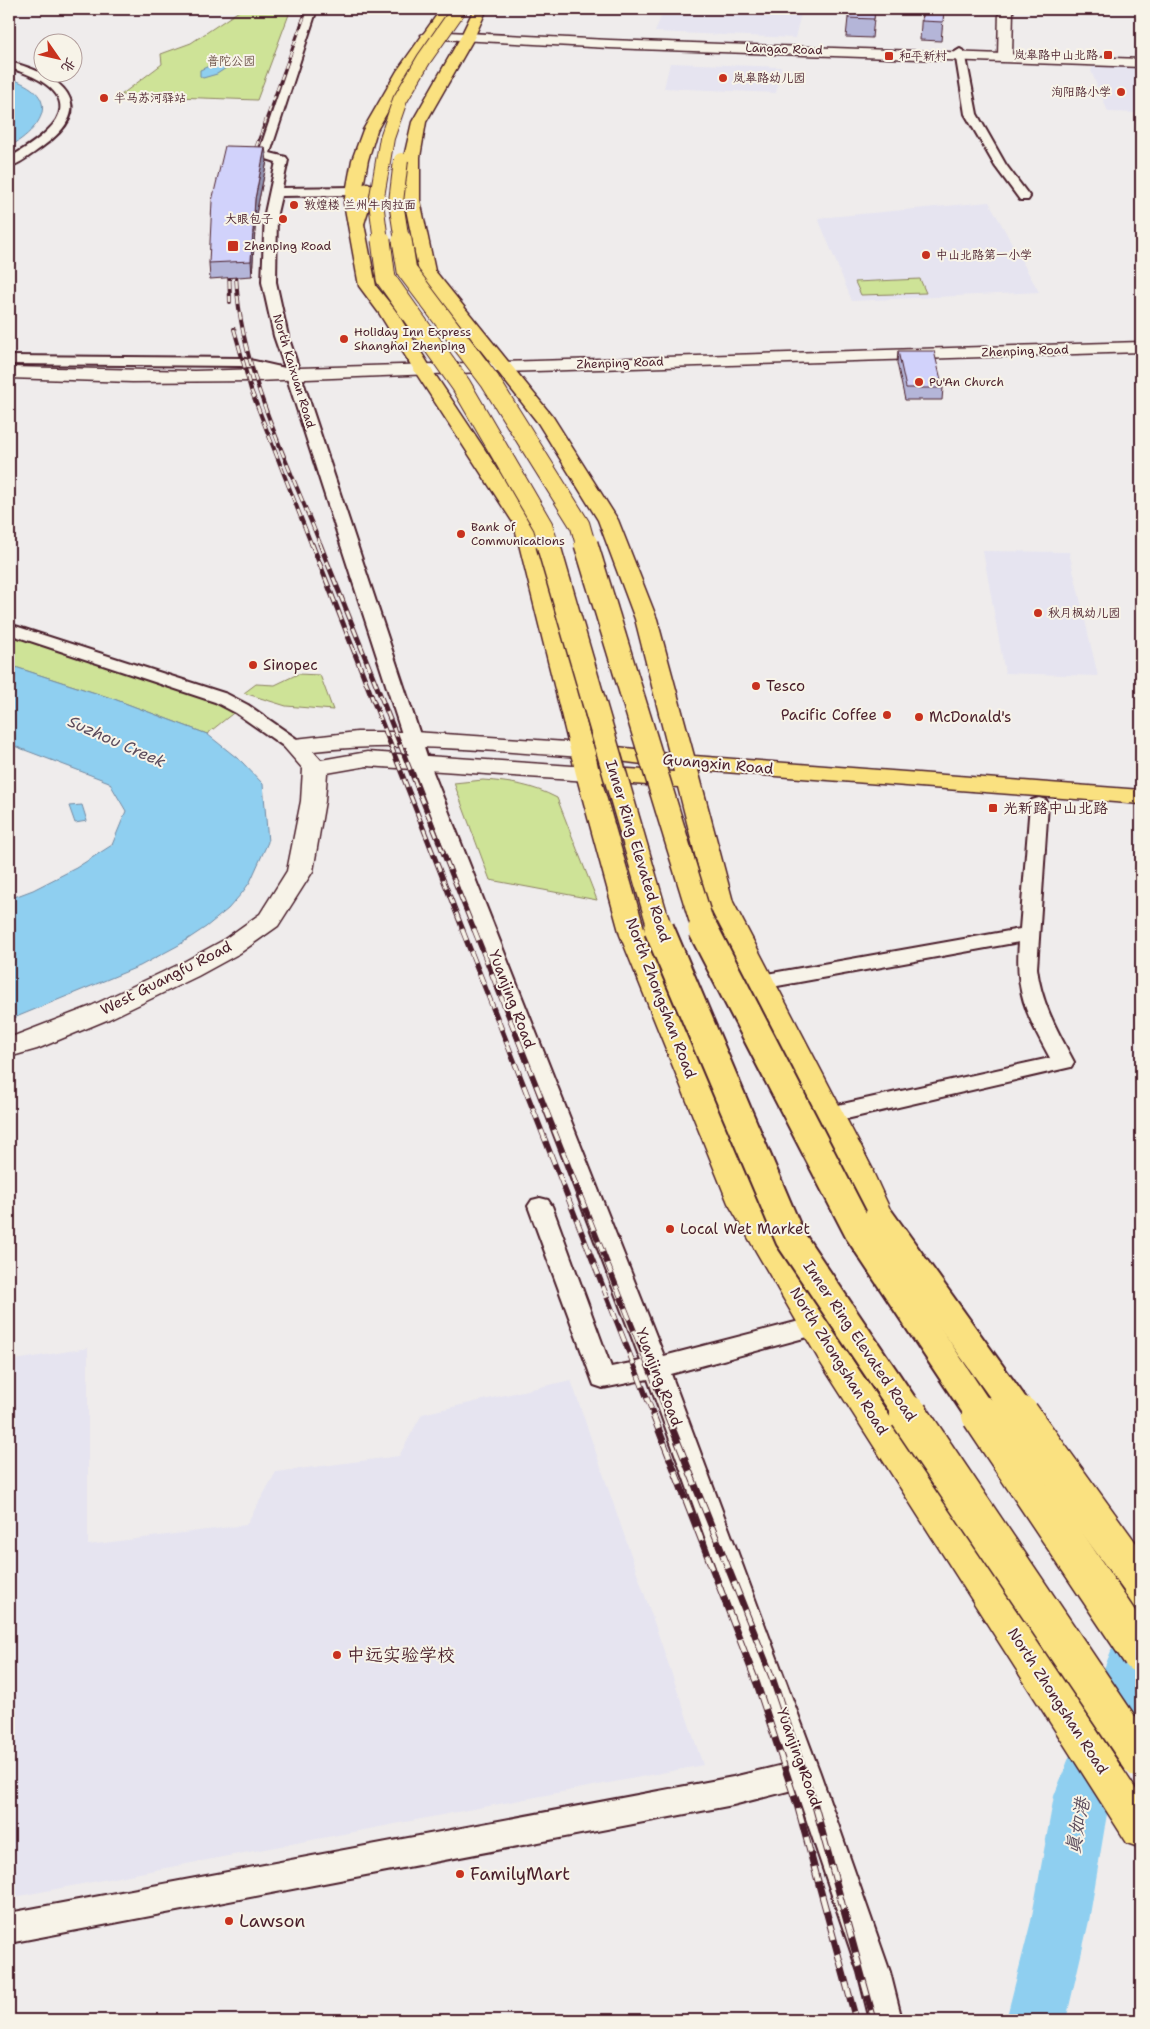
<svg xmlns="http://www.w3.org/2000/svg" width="1150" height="2029" font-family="'Shantell Sans','LXGW WenKai TC',sans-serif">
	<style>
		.built { fill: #e6e4f0 }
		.green { fill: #cee397; stroke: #8c8161 }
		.water { fill: #8fcff0; stroke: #7389a1 }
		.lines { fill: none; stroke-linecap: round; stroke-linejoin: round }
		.river { fill: #8fcff0; fill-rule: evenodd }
		.minor-casing { stroke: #4a1f2b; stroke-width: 4 }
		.tertiary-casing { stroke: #4a1f2b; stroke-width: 3 }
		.secondary-casing { stroke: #4a1f2b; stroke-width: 3 }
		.primary-casing { stroke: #4a1f2b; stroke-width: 3 }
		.trunk-casing { stroke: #4a1f2b; stroke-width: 3 }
		.minor { fill: #f7f3e8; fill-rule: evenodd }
		.tertiary { fill: #f7f3e8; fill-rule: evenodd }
		.secondary { fill: #f7f3e8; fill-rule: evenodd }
		.primary { fill: #fae180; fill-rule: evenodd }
		.trunk { fill: #fae180; fill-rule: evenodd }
		.rail-far4-casing { stroke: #4a1f2b; stroke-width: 3 }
		.rail-far3-casing { stroke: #4a1f2b; stroke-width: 4 }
		.rail-far2-casing { stroke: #4a1f2b; stroke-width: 5 }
		.rail-far1-casing { stroke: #4a1f2b; stroke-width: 5.5 }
		.rail-casing { stroke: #4a1f2b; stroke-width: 7 }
		.rail-far4 { stroke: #f7f3e8; stroke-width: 2; stroke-dasharray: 6; stroke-linecap: butt }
		.rail-far3 { stroke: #f7f3e8; stroke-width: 2.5; stroke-dasharray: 8; stroke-linecap: butt }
		.rail-far2 { stroke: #f7f3e8; stroke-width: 3; stroke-dasharray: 9; stroke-linecap: butt }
		.rail-far1 { stroke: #f7f3e8; stroke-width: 4; stroke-dasharray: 12; stroke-linecap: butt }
		.rail { stroke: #f7f3e8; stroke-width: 5; stroke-dasharray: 15; stroke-linecap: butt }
		.trunk-bridge-far4-casing { stroke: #4a1f2b; stroke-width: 16; stroke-linecap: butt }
		.trunk-bridge-far3-casing { stroke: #4a1f2b; stroke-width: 21; stroke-linecap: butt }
		.trunk-bridge-far2-casing { stroke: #4a1f2b; stroke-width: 26; stroke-linecap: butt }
		.trunk-bridge-far1-casing { stroke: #4a1f2b; stroke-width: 33; stroke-linecap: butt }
		.trunk-bridge-casing { stroke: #4a1f2b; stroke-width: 41; stroke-linecap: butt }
		.trunk-bridge-far4 { stroke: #fae180; stroke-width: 14 }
		.trunk-bridge-far3 { stroke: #fae180; stroke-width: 19 }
		.trunk-bridge-far2 { stroke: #fae180; stroke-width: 23 }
		.trunk-bridge-far1 { stroke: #fae180; stroke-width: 29 }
		.trunk-bridge { stroke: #fae180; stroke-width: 38 }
		.wall { fill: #b4b5d8; stroke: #4a1f2b }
		.shaded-wall { fill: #9293b0; stroke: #4a1f2b }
		.building { fill: #d1d2fb; stroke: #4a1f2b }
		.poi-dot { fill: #c8321e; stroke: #f7f3e8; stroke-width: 2 }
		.labels { text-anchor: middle; stroke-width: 4; stroke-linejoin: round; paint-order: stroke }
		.far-street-label { font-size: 12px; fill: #4a1f2b; stroke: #f7f3e8 }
		.far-poi-label { font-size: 12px; fill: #4a1f2b; stroke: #f7f3e8; text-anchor: start }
		.far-park-label { font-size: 12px; fill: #6b5046; stroke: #f7f3e8 }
		.poi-label { font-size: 15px; fill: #4a1f2b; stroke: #f7f3e8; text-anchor: start }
		.street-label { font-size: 15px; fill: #4a1f2b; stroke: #f7f3e8 }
		.water-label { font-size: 16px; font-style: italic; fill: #5b4b5c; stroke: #f7f3e8 }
		.near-poi-label { font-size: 18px; fill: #4a1f2b; stroke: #f7f3e8; text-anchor: start }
		.near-water-label { font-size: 19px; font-style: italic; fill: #5b4b5c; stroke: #f7f3e8 }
	</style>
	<rect width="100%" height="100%" fill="#efecec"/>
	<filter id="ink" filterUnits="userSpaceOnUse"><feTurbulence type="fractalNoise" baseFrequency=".02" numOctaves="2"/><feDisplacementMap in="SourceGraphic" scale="10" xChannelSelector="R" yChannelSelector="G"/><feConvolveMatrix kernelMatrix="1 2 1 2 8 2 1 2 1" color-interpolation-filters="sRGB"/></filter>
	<g filter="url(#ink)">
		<g class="built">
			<polygon points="664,9 802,9 795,38 655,32"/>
			<polygon points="670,63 781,67 776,93 664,88"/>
			<polygon points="1094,65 1141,66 1141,113 1108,112 1091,71"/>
			<polygon points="989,202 1039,292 852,301 818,218"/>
			<polygon points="983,551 1069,552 1098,676 1005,673"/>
			<polygon points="88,1348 88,1545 246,1525 276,1472 399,1456 422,1414 571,1380 703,1765 9,1898 9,1361"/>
		</g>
		<g class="green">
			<polygon points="242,9 291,9 257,100 121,95 162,64 161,54 191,43"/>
			<polygon points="920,279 926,293 861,295 855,282"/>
			<polygon points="9,635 237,710 207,734 114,699 9,665"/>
			<polygon points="298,674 320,675 333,710 286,706 244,693 256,684 275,685"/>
			<path d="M483 780C511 782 532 785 557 798L597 900 490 880 454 783Z"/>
		</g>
		<g class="water">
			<polygon points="218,62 232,64 217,74 203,78 200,76 200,70"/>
			<path d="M9 78C60 94 47 125 9 147Z"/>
			<polygon points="9,665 114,699 207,734 242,762 263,784 268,842 250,882 242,893 228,909 206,927 179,945 140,966 9,1020 9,899 33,890 76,868 112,845 126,811 109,782 9,744"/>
			<polygon points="82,805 87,821 75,823 69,806"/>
		</g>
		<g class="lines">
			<polygon class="river" points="1141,1616 1141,1711 1110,1796 1089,1921 1066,2020 1006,2020 1031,1921 1054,1796 1122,1623"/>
			<defs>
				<g id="minor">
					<polygon points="307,9 317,9 270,153 286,157 288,160 282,188 354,187 360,191 354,195 281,196 277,213 276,282 288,336 429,762 664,1356 815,1317 824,1319 827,1326 824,1333 815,1335 671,1374 820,1773 890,1972 902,2020 870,2020 858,1972 796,1789 733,1805 9,1943 9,1913 733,1777 787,1764 648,1379 603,1388 594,1385 528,1206 532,1200 540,1198 548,1200 552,1206 611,1367 641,1361 411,762 287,378 241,366 9,364 9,356 241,358 285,368 274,336 262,282 265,213 276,162 260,157 258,155"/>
					<polygon points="960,49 965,52 977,114 1006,165 1030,197 1028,200 1020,200 995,166 965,114 955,52"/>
					<path d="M9 62C60 74 102 105 42 147 32 154 20 164 9 167V158C22 150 36 142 47 131 83 98 39 76 9 68Z"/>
					<polygon points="9,624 227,694 248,705 301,742 304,746 301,750 295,751 289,750 236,713 215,702 9,634"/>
					<path d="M1039 798 1046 800 1048 804 1037 968C1041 1003 1058 1032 1074 1062L1071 1067 829 1123 821 1120 818 1115 821 1110 829 1107 1050 1058C1026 1013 1015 994 1019 942L761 989 754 987 751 982 754 977 761 975 1020 929 1030 804 1032 800Z"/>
				</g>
				<g id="tertiary">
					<polygon points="999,9 1013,9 1012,57 1005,61 998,57"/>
					<polygon points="1141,342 1141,352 503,372 497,371 494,367 497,363 503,362"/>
				</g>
				<g id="secondary">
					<polygon points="428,31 609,40 1141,59 1141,67 609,48 423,38 421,35"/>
					<polygon points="503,362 509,363 512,367 509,371 256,381 132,382 9,378 9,367 194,371"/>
					<path d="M357 732H414L582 743 590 745 594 750 590 755 582 757C492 751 402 741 313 751L321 760 367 752 588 767 597 769 600 774 597 779 588 781 367 766 327 773 325 801 313 871 278 926 240 953 198 976 109 1019 37 1049 9 1057V1038L89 1007 180 964 222 941 260 914 287 871 301 801 303 769 283 746 287 741 295 739Z"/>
				</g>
				<g id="primary">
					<path d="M441 9H454L411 71 377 130 368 160 360 203 376 286 396 311 432 370 534 524 592 744 669 753 635 619 598 520 538 423 419 272 404 200V157L412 122 460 38 474 9H487L474 38 426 122 420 157V200L435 271 553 417 618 520 657 619 694 756 1141 790V804L698 770 733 902 873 1170 869 1177 858 1181 847 1177 843 1170 707 902 678 787 602 782 646 935 758 1202 844 1347 1141 1797V1848L1127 1843 822 1365 728 1203 620 935 576 774 514 524 414 370 379 313 359 286 344 203 352 160 363 130 397 71ZM596 758 673 768 674 772 598 767Z"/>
					<polygon points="1117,1554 1130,1558 1141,1577 1141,1622 1128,1618 1099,1569 1104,1558"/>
				</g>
				<g id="trunk">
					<polygon points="367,183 373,185 375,188 364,224 362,227 350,227 348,224 359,188 361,185"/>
					<polygon points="846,1136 856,1139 861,1146 894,1218 890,1226 879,1229 868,1226 864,1218 831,1146 836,1139"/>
				</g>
			</defs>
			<use href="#minor" class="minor-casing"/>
			<use href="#tertiary" class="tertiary-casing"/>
			<use href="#secondary" class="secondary-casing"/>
			<use href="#primary" class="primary-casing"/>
			<use href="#trunk" class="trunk-casing"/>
			<use href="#minor" class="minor"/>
			<use href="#tertiary" class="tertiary"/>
			<use href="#secondary" class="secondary"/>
			<use href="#primary" class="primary"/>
			<use href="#trunk" class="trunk"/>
			<defs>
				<polyline id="rail-far4" points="252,158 307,9"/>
				<g id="rail-far3">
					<polyline points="229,264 230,302"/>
					<path d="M236 264C235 359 286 458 321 546"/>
					<polyline points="234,329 251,390 312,546"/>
				</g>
				<g id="rail-far2">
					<polyline points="312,544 463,930"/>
					<polyline points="320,544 474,930"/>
				</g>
				<g id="rail-far1">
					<polyline points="462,929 654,1416"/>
					<polyline points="474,929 668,1416"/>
				</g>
				<g id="rail">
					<polyline points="653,1415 757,1684 798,1808 856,2020"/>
					<polyline points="667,1415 773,1680 814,1802 874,2020"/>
				</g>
			</defs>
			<use href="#rail-far4" class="rail-far4-casing"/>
			<use href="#rail-far3" class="rail-far3-casing"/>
			<use href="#rail-far2" class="rail-far2-casing"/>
			<use href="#rail-far1" class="rail-far1-casing"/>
			<use href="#rail" class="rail-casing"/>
			<use href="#rail-far4" class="rail-far4"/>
			<use href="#rail-far3" class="rail-far3"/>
			<use href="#rail-far2" class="rail-far2"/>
			<use href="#rail-far1" class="rail-far1"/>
			<use href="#rail" class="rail"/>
			<defs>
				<g id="trunk-bridge-far4">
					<polyline points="401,160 396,202 402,241"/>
					<polyline points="381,241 376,202 387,138 400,100 424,59 459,9"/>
				</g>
				<g id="trunk-bridge-far3">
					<polyline points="381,240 386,279 461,385 543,526 549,546"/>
					<polyline points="402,240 407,271 490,381 580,525 586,546"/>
				</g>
				<g id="trunk-bridge-far2">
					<polyline points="548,544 660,930"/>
					<polyline points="586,544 704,930"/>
				</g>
				<g id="trunk-bridge-far1">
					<polyline points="659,929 790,1238 910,1416"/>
					<polyline points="703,929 859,1231 982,1416"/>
					<polyline points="879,1218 1021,1416"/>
				</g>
				<g id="trunk-bridge">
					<polyline points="909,1415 1141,1759"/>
					<polyline points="981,1415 1141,1654"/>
					<polyline points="1020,1415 1141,1582"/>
				</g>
			</defs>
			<use href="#trunk-bridge-far4" class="trunk-bridge-far4-casing"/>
			<use href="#trunk-bridge-far3" class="trunk-bridge-far3-casing"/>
			<use href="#trunk-bridge-far2" class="trunk-bridge-far2-casing"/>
			<use href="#trunk-bridge-far1" class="trunk-bridge-far1-casing"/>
			<use href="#trunk-bridge" class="trunk-bridge-casing"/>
			<use href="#trunk-bridge-far4" class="trunk-bridge-far4"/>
			<use href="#trunk-bridge-far3" class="trunk-bridge-far3"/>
			<use href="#trunk-bridge-far2" class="trunk-bridge-far2"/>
			<use href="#trunk-bridge-far1" class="trunk-bridge-far1"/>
			<use href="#trunk-bridge" class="trunk-bridge"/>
		</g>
		<g class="wall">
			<polygon points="875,9 872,38 846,37 848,18"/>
			<polygon points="922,9 944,9 941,41 920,40"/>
			<polygon points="267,161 256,214 252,276 210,279 209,263"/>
			<polygon points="898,351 943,388 942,400 905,400 897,363"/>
		</g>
		<polygon class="shaded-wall" points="265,147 267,161 256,214 252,276 251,261 255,199"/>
		<g class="building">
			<polygon points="849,9 875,9 874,19 848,18"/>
			<polygon points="922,9 944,9 943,22 922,21"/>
			<polygon points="225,146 265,147 255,199 251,261 209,263 212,201"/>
			<polygon points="898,351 934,351 943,388 906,388"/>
		</g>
	</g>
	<g class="poi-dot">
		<rect x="1103" y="50" width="10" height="10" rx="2.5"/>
		<rect x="884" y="51" width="10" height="10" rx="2.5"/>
		<circle cx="723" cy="78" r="5"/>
		<circle cx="1121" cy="92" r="5"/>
		<circle cx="104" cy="98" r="5"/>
		<circle cx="294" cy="205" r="5"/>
		<circle cx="283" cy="219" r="5"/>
		<rect x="227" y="240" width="12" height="12" rx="2.5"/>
		<circle cx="926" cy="255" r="5"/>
		<circle cx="344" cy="339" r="5"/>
		<circle cx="919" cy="382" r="5"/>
		<circle cx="461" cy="534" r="5"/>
		<circle cx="1038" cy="613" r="5"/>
		<circle cx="253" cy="665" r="5"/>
		<circle cx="756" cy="686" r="5"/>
		<circle cx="887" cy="715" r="5"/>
		<circle cx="919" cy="717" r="5"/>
		<rect x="988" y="803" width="10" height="10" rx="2.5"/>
		<circle cx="670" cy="1229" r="5"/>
		<circle cx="337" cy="1655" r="5"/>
		<circle cx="460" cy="1874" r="5"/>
		<circle cx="229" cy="1921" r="5"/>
	</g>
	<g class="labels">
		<g class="far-street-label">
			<text transform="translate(784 49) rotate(2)" y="4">Langao Road</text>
			<text transform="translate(1025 351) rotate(-2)" y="4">Zhenping Road</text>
			<text transform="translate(620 363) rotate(-2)" y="4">Zhenping Road</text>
			<text transform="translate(294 371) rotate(73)" y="4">North Kaixuan Road</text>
		</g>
		<g class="far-poi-label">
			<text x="1098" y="59" text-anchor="end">岚皋路中山北路</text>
			<text x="899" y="60">和平新村</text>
			<text x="733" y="82">岚皋路幼儿园</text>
			<text x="1111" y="96" text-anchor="end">洵阳路小学</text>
			<text x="114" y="102">半马苏河驿站</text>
			<text x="304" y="209">敦煌楼 兰州牛肉拉面</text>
			<text x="273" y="223" text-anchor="end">大眼包子</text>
			<text x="244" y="250">Zhenping Road</text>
			<text x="936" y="259">中山北路第一小学</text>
			<text x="354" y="336">Holiday Inn Express<tspan x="354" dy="14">Shanghai Zhenping</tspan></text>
			<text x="929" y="386">Pu'An Church</text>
			<text x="471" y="531">Bank of<tspan x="471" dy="14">Communications</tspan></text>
			<text x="1048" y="617">秋月枫幼儿园</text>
		</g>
		<g class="far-park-label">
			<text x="231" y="65">普陀公园</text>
		</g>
		<g class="poi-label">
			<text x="263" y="670">Sinopec</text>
			<text x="766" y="691">Tesco</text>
			<text x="877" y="720" text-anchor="end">Pacific Coffee</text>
			<text x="929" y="722">McDonald's</text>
			<text x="1003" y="813">光新路中山北路</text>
			<text x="680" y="1234">Local Wet Market</text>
		</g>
		<g class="street-label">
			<text transform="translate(718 764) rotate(5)" y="5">Guangxin Road</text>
			<text transform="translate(638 851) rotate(73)" y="5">Inner Ring Elevated Road</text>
			<text transform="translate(166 978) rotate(-27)" y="5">West Guangfu Road</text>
			<text transform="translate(661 998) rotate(69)" y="5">North Zhongshan Road</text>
			<text transform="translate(512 999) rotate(69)" y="5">Yuanjing Road</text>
			<text transform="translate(860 1341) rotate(56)" y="5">Inner Ring Elevated Road</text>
			<text transform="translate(839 1361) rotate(58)" y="5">North Zhongshan Road</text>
			<text transform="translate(659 1377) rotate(69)" y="5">Yuanjing Road</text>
			<text transform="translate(1058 1701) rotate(57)" y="5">North Zhongshan Road</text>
			<text transform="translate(799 1757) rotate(70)" y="5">Yuanjing Road</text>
		</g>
		<g class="water-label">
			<text transform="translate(117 741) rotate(24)" y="6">Suzhou Creek</text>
		</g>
		<g class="near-poi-label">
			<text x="347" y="1661">中远实验学校</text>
			<text x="470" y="1880">FamilyMart</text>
			<text x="239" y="1927">Lawson</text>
		</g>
		<g class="near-water-label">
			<text transform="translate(1077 1826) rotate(-79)" y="7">真如港</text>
		</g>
	</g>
	<rect width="1150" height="2029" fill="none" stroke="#f7f3e8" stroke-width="30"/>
	<rect x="15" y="15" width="1120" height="1999" fill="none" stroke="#4a1f2b" stroke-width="2" filter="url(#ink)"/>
	<g transform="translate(58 58) rotate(124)"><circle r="24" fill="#f7f3e8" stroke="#b29e9c"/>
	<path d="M0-4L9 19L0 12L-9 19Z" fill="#c8321e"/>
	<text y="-8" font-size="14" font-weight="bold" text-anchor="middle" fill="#4a1f2b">北</text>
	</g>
</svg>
